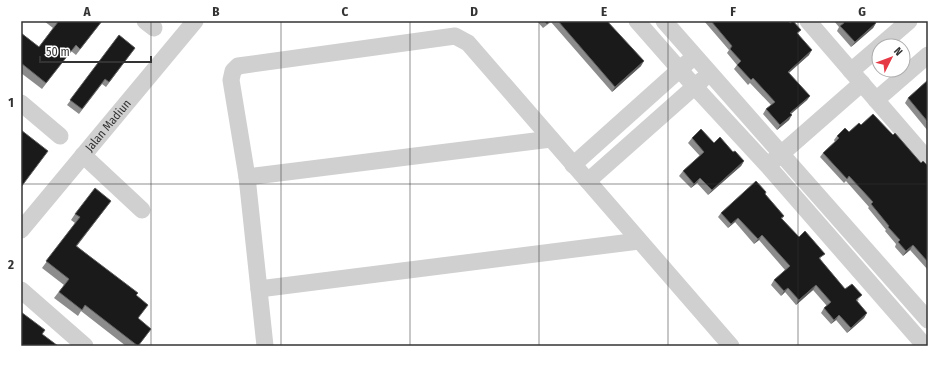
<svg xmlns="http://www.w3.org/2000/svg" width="949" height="367" font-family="'Fira Sans Condensed',sans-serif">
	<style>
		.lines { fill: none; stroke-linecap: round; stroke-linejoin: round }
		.minor { stroke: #d0d0d0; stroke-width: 17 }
		.wall { fill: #8c8c8c }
		.shaded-wall { fill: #5f5f5f }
		.building { fill: #1a1a1a; stroke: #5f5f5f }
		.grid { fill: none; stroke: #333; stroke-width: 1; stroke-opacity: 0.55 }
		.labels { text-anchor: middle; stroke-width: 4; stroke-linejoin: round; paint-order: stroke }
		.street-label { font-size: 12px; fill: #333; stroke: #fff }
		.neatline { fill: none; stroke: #333; stroke-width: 1.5 }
		.grid-label { font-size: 13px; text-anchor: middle; font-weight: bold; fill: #333 }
	</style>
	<rect width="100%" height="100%" fill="#fff"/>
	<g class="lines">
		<g class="minor">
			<polyline points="145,21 154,28"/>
			<polyline points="637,21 695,87 768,166 925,346"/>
			<polyline points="664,21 928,320"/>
			<polyline points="808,21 928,160"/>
			<polyline points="880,46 909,21"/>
			<polyline points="851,71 879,47"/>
			<polyline points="876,100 928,55"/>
			<polyline points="21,103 60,136"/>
			<polyline points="83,155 142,210"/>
			<polyline points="773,161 862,83"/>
			<polyline points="573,165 688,62"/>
			<polyline points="247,177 551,139"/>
			<polyline points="588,181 702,80"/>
			<path id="s1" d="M21 230 195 21"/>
			<polyline points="259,289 639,241"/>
			<polyline points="21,290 85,346"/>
			<polyline points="265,346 247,177 231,80 233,71 238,66 455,36 468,43 731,346"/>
		</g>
	</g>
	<g class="wall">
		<polygon points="44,21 102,21 76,55 71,51 42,89 21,73 21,33 39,47 53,28"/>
		<polygon points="537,21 607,21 641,66 612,92 551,22 543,28"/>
		<polygon points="704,21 788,21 798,34 809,55 789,73 810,96 807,100 791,114 789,120 777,130 763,114 766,109 771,105 750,83 748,85 734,69 737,65 727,53 729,50"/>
		<polygon points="834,21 875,21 876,23 873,28 851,47 837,31 839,27"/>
		<polygon points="119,35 135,48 106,87 102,84 79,114 67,105"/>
		<polygon points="928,80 928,131 905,103 908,98"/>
		<polygon points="861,125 893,135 921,163 928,166 928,270 910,250 903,256 895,247 896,244 885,231 886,230 868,208 869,207 846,181 844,183 820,157 823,153 835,142 834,140 837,136 849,132"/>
		<polygon points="692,138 714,143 733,152 744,161 741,166 708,195 697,183 691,188 679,176 683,171 700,156 688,143"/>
		<polygon points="765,194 784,216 782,219 799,237 821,258 820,259 845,289 859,300 857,301 867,313 864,318 847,333 836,320 831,324 821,313 824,308 827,306 813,290 796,305 785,292 781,296 771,285 774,280 785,270 759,240 754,244 735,222 728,228 718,217 721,213"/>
		<polygon points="111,201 77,246 136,295 138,319 151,329 138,346 126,346 81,311 78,316 54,298 64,285 42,268 75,223 71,220 75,214"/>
	</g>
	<g class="shaded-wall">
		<polygon points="876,23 873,28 851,47 855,42"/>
		<polygon points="812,50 809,55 785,76 788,72"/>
		<polygon points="644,61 641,66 612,92 615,87"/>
		<polygon points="810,96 807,100 787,117 790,113"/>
		<polygon points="792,115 789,120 777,130 780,125"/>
		<polygon points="744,161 741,166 708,195 712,190"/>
		<polygon points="700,178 697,183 691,188 694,184"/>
		<polygon points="738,218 735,222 728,228 731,224"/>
		<polygon points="762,235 759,240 754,244 758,239"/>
		<polygon points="913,245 910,250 903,256 906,251"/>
		<polygon points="816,285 813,290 796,305 799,300"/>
		<polygon points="788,288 785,292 781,296 784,291"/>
		<polygon points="867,313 864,318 847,333 851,328"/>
		<polygon points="839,315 836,320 831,324 834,320"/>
	</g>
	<g class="building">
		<polygon points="56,21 102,21 80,49 76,45 46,83 21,63 21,33 39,47 58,22"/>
		<polygon points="544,21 550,21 547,24"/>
		<polygon points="558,21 607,21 644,61 615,87"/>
		<polygon points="711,21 788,21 790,23 793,21 801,30 797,33 812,50 788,72 810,96 790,113 792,115 780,125 766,109 775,102 753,78 751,80 737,65 741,61 730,49 732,46"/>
		<polygon points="842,21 875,21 876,23 855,42 840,26 844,23"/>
		<polygon points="119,35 135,48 109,82 105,79 82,109 70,100"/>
		<polygon points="928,80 928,122 908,98"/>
		<polygon points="873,114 893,135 895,133 921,163 923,161 928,166 928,262 913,245 906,251 898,242 900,240 888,227 889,226 871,204 873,202 849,176 847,179 823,153 839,138 837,136 845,128 849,132 859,123 861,125"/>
		<polygon points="701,129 714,143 720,137 733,152 735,151 744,161 712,190 700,178 694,184 683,171 704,152 692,138"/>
		<polygon points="21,130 48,151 21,187"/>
		<polygon points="756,181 766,192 765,194 784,216 781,218 799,237 805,231 825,254 819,258 845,289 852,284 862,295 856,300 867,313 851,328 839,315 834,320 824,308 831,302 816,285 799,300 788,288 784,291 774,280 790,266 762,235 758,239 738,218 731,224 721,213"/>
		<polygon points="95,188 111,201 76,246 138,293 136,295 148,305 138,318 151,329 138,346 85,305 82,310 59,292 69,279 46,261 80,217 75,214"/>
		<polygon points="21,312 45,330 42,334 58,346 21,346"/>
	</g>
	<path class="grid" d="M151 21V346M281 21V346M410 21V346M539 21V346M668 21V346M798 21V346M21 184H928"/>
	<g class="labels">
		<g class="street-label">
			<text dy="4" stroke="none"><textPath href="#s1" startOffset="136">Jalan Madiun</textPath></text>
		</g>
	</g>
	<rect width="949" height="367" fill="none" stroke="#ffffff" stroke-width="44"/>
	<g transform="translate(891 58) rotate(48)"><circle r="19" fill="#ffffff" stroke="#adadad"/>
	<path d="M0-3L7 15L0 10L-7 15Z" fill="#e63946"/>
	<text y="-6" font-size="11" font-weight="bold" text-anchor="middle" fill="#333333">N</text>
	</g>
	<path d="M40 56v6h111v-6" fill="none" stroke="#333333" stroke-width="2"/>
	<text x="46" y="56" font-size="12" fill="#333333" stroke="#ffffff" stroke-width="3" paint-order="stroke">50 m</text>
	<rect x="22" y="22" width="905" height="323" class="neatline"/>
	<g class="grid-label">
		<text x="87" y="16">A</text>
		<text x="216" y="16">B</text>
		<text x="345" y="16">C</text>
		<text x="474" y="16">D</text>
		<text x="604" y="16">E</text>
		<text x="733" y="16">F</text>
		<text x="862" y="16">G</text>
		<text x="11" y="107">1</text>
		<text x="11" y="269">2</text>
	</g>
</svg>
